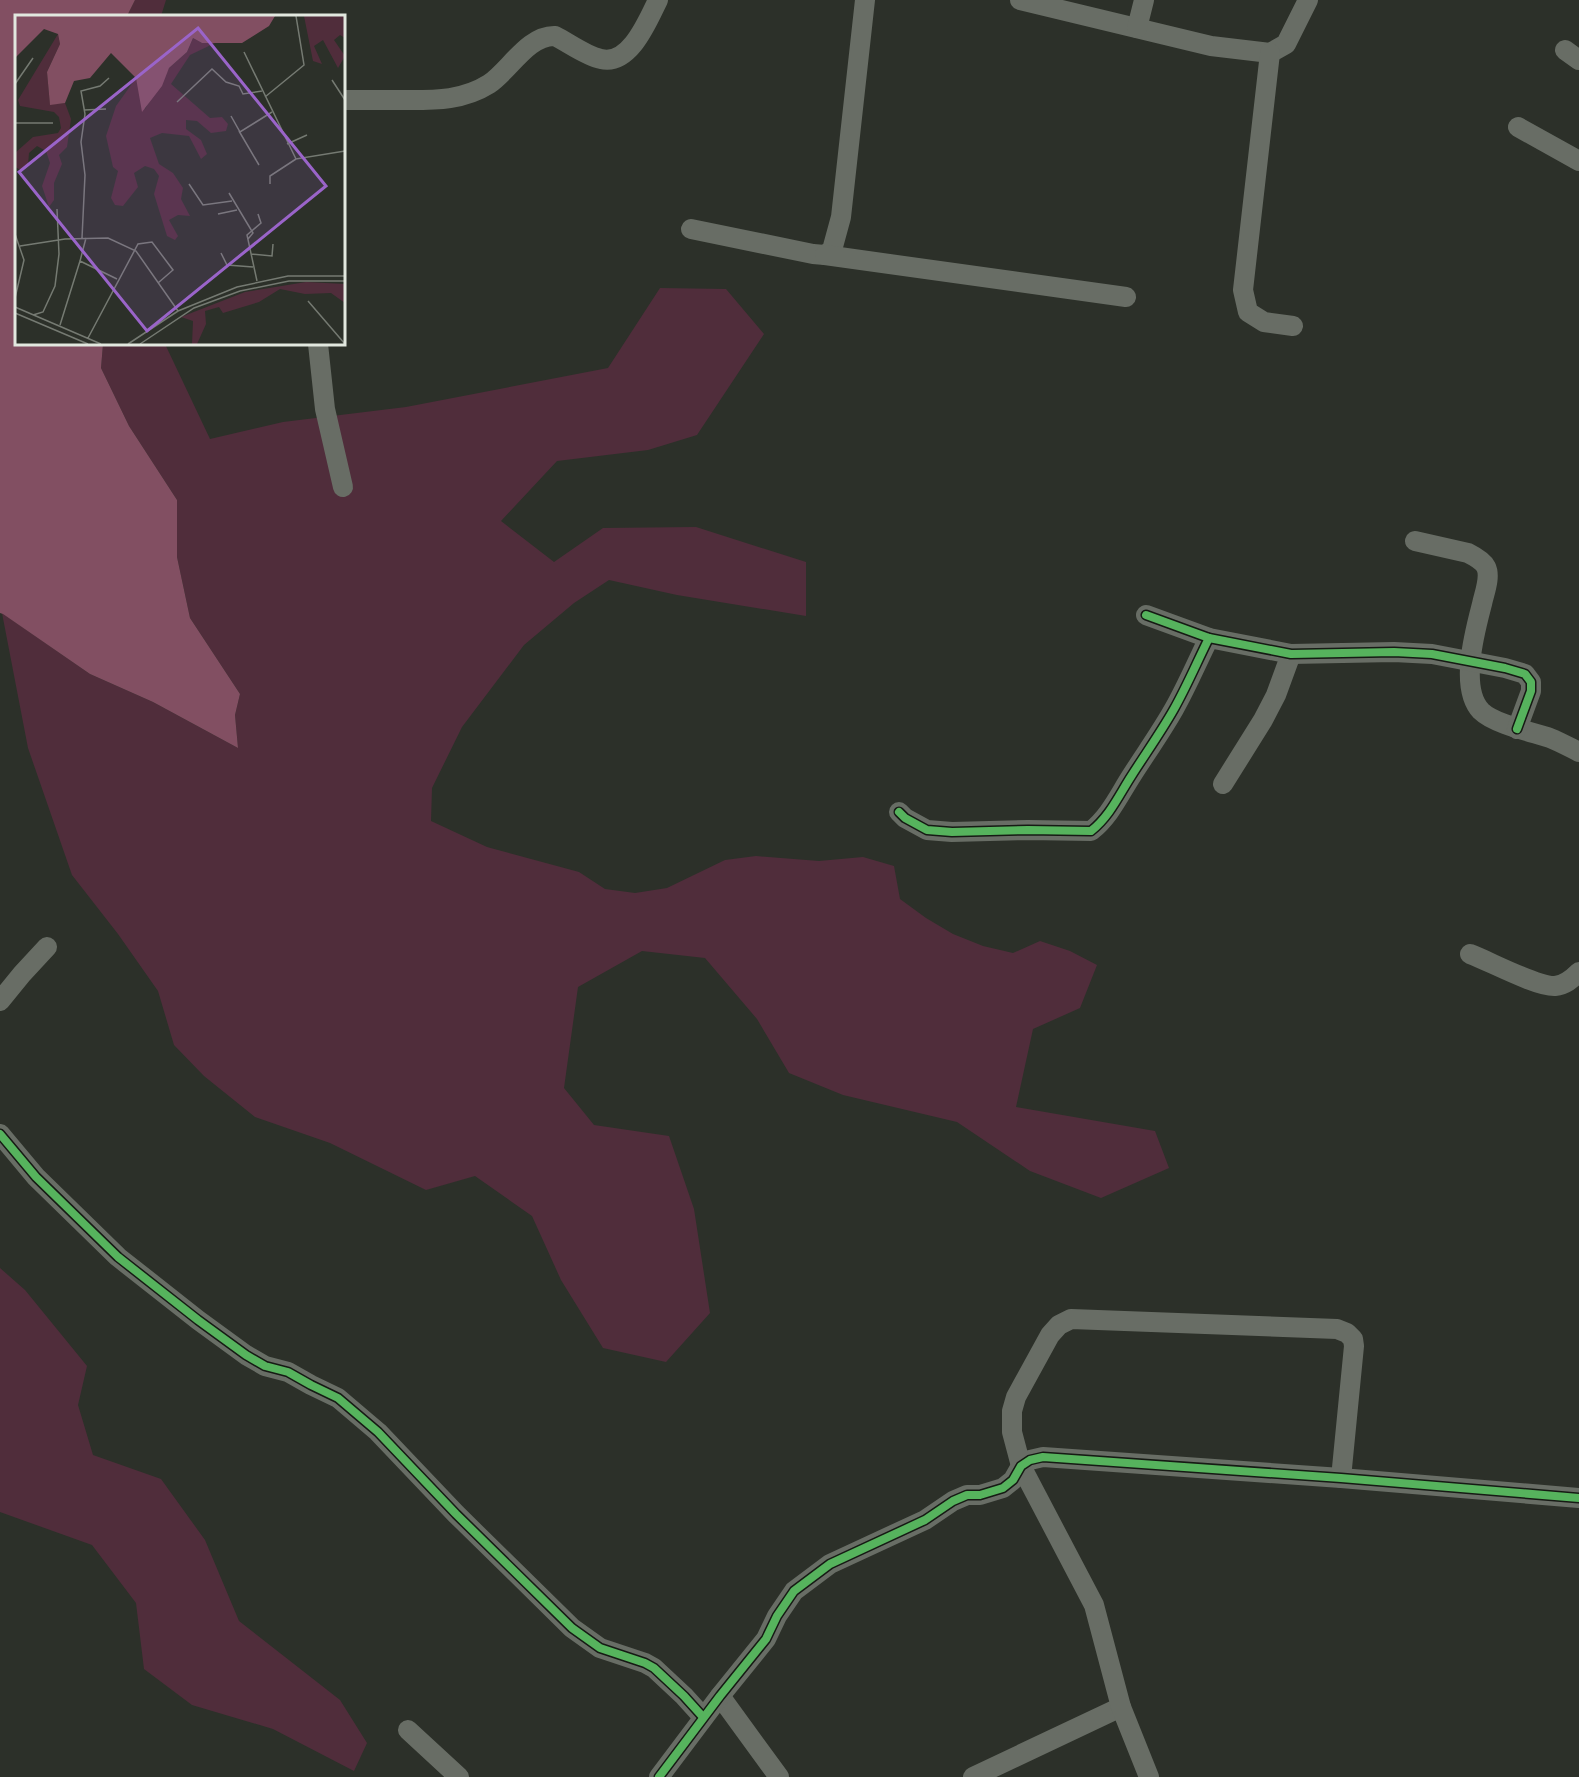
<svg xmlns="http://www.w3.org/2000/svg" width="1579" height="1777" font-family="Overpass,sans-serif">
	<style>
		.green { fill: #502d3b }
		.water { fill: #824f62 }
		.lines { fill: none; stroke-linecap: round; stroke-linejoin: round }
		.minor { stroke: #686d65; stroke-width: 20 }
		.cycleway-casing { stroke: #161a14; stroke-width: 11 }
		.cycleway { stroke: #56b35d; stroke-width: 8 }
		.inset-road { fill: none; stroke: #757a72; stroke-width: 1.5 }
		.view { fill: #9a64c9; fill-opacity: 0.15; stroke: #9a64c9; stroke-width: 3 }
		.inset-edge { fill: none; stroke: #e2e8df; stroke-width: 3 }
	</style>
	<rect width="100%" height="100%" fill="#2c3029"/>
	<g class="green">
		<polygon points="135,0 166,0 161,16 127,16"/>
		<polygon points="660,288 726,289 764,334 697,435 648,450 557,461 501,521 554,562 603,528 696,527 806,562 806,616 677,595 609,580 574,603 524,645 462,727 432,788 431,821 487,847 579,872 605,889 635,893 667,888 725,860 756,856 819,861 863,857 894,866 900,899 926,918 953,934 983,946 1013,953 1040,941 1070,951 1097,965 1080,1008 1033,1029 1016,1107 1155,1131 1169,1168 1101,1198 1030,1171 957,1122 843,1095 789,1073 757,1019 705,958 642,951 578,987 564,1088 594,1125 669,1136 694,1209 710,1313 666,1362 603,1348 561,1280 532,1216 475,1176 426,1190 330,1143 255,1117 204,1076 174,1045 158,991 118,934 72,875 28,748 2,613 90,674 153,702 238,748 235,715 240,694 190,618 177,557 177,500 129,426 101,368 103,344 165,344 210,439 283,422 406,407 608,368"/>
		<polygon points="0,1268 25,1290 87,1366 78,1405 93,1455 161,1479 205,1540 239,1621 340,1700 367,1743 354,1771 273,1729 192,1705 144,1669 136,1603 92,1545 0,1512"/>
	</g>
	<polygon class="water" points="0,0 135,0 127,16 16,16 16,344 103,344 101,368 129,426 177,500 177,557 190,618 240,694 235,715 238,748 153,702 90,674 3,614 0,613"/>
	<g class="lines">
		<g class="minor">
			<polyline points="1020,0 1211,46 1270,53 1286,44 1308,0"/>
			<polyline points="1137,28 1144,0"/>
			<polyline points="1565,50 1579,60"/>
			<polyline points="1270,53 1243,290 1248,312 1264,322 1293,326"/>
			<path d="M344 100C364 100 384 100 404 100 434 100 462 101 489 84 509 71 528 35 555 36 569 43 586 56 601 59 630 66 648 20 658 0"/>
			<polyline points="1518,127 1579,161"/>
			<polyline points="691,229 813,254 825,255 832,250 841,217 865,0"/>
			<polyline points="825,255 1126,297"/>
			<polyline points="318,344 325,409 343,487"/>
			<path d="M1415 541 1468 553C1474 556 1483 561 1486 567 1491 577 1484 594 1482 604 1475 631 1459 688 1481 711 1494 724 1532 732 1550 738 1560 742 1569 747 1579 752"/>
			<polyline points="1146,615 1209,638 1291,654 1394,652 1432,654 1505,668 1525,674 1531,682 1531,691 1517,729"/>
			<polyline points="1223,784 1263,720 1276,695 1291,654"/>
			<path d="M899 812 905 818 927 830 952 832 1028 830 1091 831C1110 816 1119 795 1132 775 1146 753 1161 732 1174 709 1187 686 1197 662 1209 638"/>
			<path d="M1470 954C1489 961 1537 987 1555 986 1565 985 1572 979 1579 972"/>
			<polyline points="0,1001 22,974 47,947"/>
			<polyline points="0,1134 36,1177 118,1257 198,1320 246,1355 265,1366 288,1372 311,1385 338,1398 378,1432 456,1514 572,1628 600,1648 645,1663 654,1668 684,1696 703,1717"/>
			<polyline points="720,1696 779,1777"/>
			<polyline points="408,1730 459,1777"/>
			<polyline points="659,1777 720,1696 766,1639 777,1616 794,1591 830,1564 925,1520 953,1501 967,1495 980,1495 1003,1488 1013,1480 1021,1466 1030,1460 1043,1457 1341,1478 1579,1498"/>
			<polyline points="973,1777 1121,1707"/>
			<polyline points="1149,1777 1121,1707 1094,1605 1021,1466 1012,1432 1012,1411 1016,1397 1050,1335 1059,1325 1071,1319 1337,1329 1347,1333 1353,1339 1354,1346 1341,1478"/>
		</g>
		<defs>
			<g id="cycleway">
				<polyline points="1146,615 1209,638 1291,654 1394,652 1432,654 1505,668 1525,674 1531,682 1531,691 1517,729"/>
				<path d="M899 812 905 818 927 830 952 832 1028 830 1091 831C1110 816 1119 795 1132 775 1146 753 1161 732 1174 709 1187 686 1197 662 1209 638"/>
				<polyline points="0,1134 36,1177 118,1257 198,1320 246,1355 265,1366 288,1372 311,1385 338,1398 378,1432 456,1514 572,1628 600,1648 645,1663 654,1668 684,1696 703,1717"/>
				<polyline points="659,1777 720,1696 766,1639 777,1616 794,1591 830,1564 925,1520 953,1501 967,1495 980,1495 1003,1488 1013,1480 1021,1466 1030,1460 1043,1457 1341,1478 1579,1498"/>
			</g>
		</defs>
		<use href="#cycleway" class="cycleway-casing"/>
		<use href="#cycleway" class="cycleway"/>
	</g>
	<g transform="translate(15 15)">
		<rect width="330" height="330" fill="#2c3029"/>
		<path d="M289 1H330V23L325 20 319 25 330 41 323 53 308 25 299 31 307 49 298 46ZM43 19 45 29 32 57 35 89 50 88 56 104 52 132 44 140 47 149 39 168V185L34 192 27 171 35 148 31 136 22 131 14 138 13 150 6 155 0 152V138L18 122 43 118 46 113 44 102 39 97 5 91 3 85ZM178 23 187 28 211 27 200 28 175 40 156 69 195 103 207 102 213 109 211 116 196 118 182 106 171 105V114L186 125 192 139 186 144 174 121 147 118 135 123 144 149 158 158 168 173 166 184 175 201 163 200 154 205 163 221 160 225 152 221 139 179 144 161 139 154 130 151 119 158 123 172 108 191 100 190 96 183 103 156 98 152 91 121 101 91 121 63 130 94 154 53 172 37ZM291 267 330 269V288L316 278 290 279 265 274 244 287 208 298 204 292 190 296 191 309 182 329H177L178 306 166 302 230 277Z" fill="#502d3b"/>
		<path d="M0 1H260L254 11 227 28H187L178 23 172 37 154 53 147 71 127 97 121 63 96 38 75 63 59 66 50 88 35 90 32 57 45 29 43 19 29 14 0 43Z" fill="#824f62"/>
		<path class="inset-road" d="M229 37 281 144 330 136M317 65 330 85M0 69 18 43M250 82 289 50 281 1M162 87 197 54 211 67 224 71 228 79 247 76M69 95 91 94M216 101 225 117 257 97M0 108H38M224 116 244 150M272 129 292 120M174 169 188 190 217 186M255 169V161L281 144M214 178 238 218 233 224M203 199 222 195M0 219 9 245 0 283M67 223 70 160 66 127 70 99 66 76 85 71 94 63M71 223 65 246 102 264M5 231 50 224 93 223 121 236 163 296M206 238 212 250 238 252M236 239 257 241 258 229M242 266 232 220 246 208 243 199M293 286 330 329M0 292 86 329M0 298 73 329M18 300 28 297 40 271 44 239 42 194M45 310 65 246M73 323 123 229 137 227 158 255 143 268M113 329 163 296 222 272 273 261H330M125 329 179 293 225 276 274 266H330"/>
		<path class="view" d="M183 13 311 171 132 316 4 157Z"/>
		<rect width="330" height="330" class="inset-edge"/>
	</g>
</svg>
